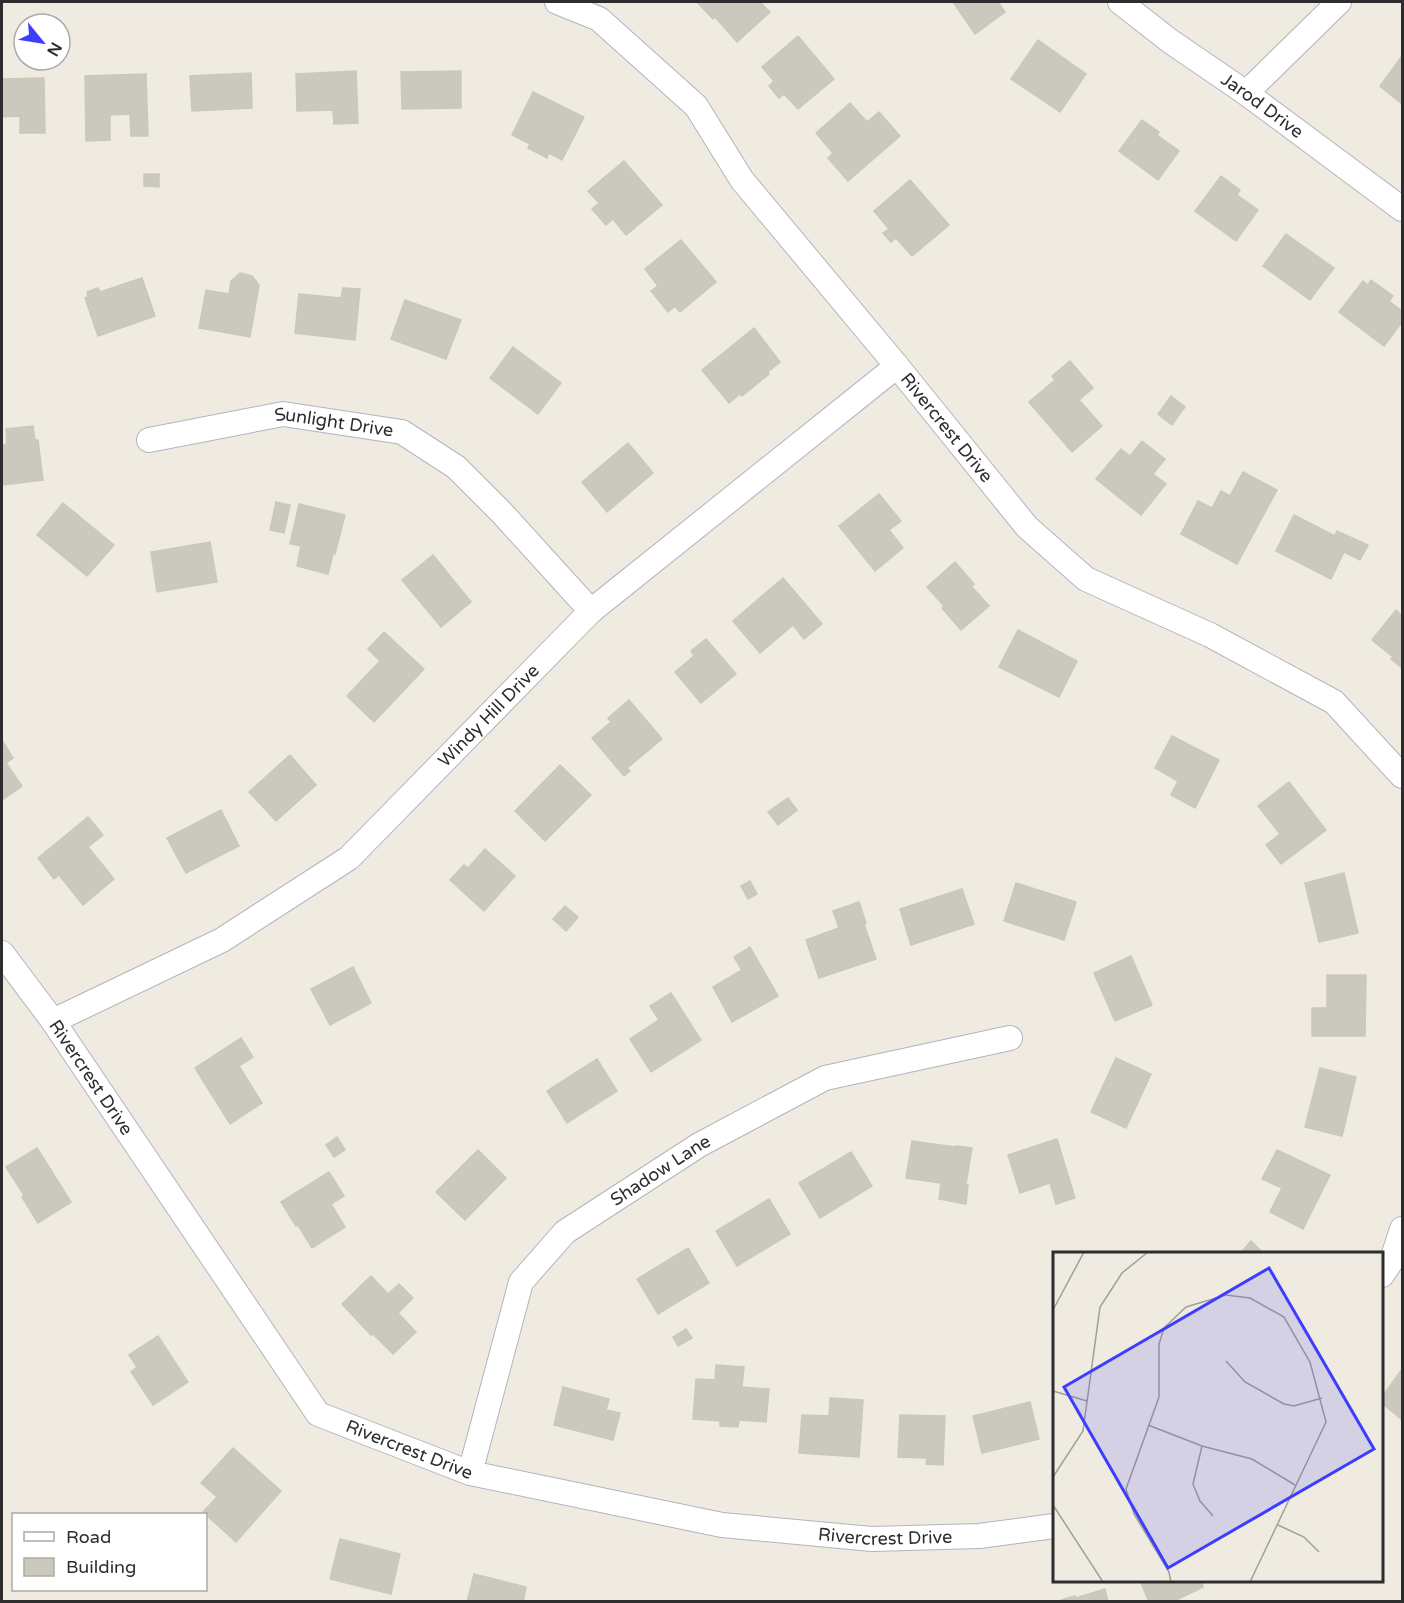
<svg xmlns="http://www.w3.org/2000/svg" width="1404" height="1603" font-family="'Varela Round',sans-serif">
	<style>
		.building { fill: #cbc9be; stroke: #cbc8b9; stroke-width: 1.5 }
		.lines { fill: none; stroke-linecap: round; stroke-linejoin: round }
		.street-casing { stroke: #b3b3c1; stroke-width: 26 }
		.street { stroke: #fff; stroke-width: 24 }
		.labels { text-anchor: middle; stroke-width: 5; stroke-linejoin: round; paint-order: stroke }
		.street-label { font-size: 18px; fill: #2d2d2d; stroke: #fff }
		.inset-road { fill: none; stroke: #a19f98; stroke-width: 1.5 }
		.view { fill: #3d3dfe; fill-opacity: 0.15; stroke: #3d3dfe; stroke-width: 3 }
		.inset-edge { fill: none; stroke: #2d2d2d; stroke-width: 3 }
	</style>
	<rect width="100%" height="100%" fill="#efebe0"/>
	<g class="building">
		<polygon points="697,2 760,2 770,12 737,42 715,17 713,19"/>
		<polygon points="953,2 998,2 1005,12 975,34"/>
		<polygon points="798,36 834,79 798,109 784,94 779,98 769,86 774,81 762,67"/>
		<polygon points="1038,40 1086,74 1060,112 1011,79"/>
		<polygon points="1402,56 1402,104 1380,86"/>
		<polygon points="356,71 358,123 334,124 333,110 297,111 296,74"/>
		<polygon points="461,71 461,108 402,109 401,72"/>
		<polygon points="251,73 252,108 192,111 190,76"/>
		<polygon points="146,74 148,136 131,136 130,114 110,115 110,140 86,141 85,76"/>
		<polygon points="44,78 45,133 20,133 20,116 2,117 2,79"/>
		<polygon points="533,92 584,117 562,160 549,153 547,158 528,148 530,144 512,135"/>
		<polygon points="850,103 867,122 879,112 900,136 848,181 828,158 833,153 816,133"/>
		<polygon points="1142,120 1159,132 1157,135 1179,151 1158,180 1119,151"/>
		<polygon points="624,161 662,205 626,235 613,219 606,225 592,209 599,203 588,191"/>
		<polygon points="144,174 159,174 159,187 144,186"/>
		<polygon points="1221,176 1240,190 1237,195 1258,210 1236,241 1195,211"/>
		<polygon points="910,180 949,225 912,256 896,238 891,242 883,233 889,229 874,211"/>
		<polygon points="1286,234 1334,268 1310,300 1263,266"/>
		<polygon points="681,240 716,282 680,312 675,306 668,312 651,291 658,286 645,269"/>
		<polygon points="240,273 252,276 259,285 250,337 199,328 206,290 229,294 231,281"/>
		<polygon points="142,278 155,316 98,336 85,298 88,297 87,292 98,288 100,292"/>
		<polygon points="1371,280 1393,296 1389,301 1402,311 1402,322 1384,346 1339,312 1363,281 1368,285"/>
		<polygon points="343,288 360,289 355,340 295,333 299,294 341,298"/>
		<polygon points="405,300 461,320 446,359 391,339"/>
		<polygon points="754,328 780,362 768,372 769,374 742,396 740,394 729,403 702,370"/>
		<polygon points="513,347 561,383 538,414 490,378"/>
		<polygon points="1070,361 1093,388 1079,400 1102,426 1072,452 1029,402 1055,380 1052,376"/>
		<polygon points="1171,396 1185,407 1172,425 1158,414"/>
		<polygon points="33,426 35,440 38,440 43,480 2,485 2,445 7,444 6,429"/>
		<polygon points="1142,441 1165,459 1153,474 1166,484 1141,515 1096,479 1121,449 1130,456"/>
		<polygon points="628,443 653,473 607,512 582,482"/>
		<polygon points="1243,472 1277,490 1237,564 1181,534 1198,501 1212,508 1221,491 1230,496"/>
		<polygon points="879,494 901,521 889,530 903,548 875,571 839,526"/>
		<polygon points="276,502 290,505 284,533 270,530"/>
		<polygon points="63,503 114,545 87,576 37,535"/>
		<polygon points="299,504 345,515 335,554 333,554 328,574 297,566 301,546 290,544"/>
		<polygon points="1294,515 1335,536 1337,531 1368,545 1360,560 1344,552 1331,579 1276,551"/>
		<polygon points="210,542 217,582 157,592 151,552"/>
		<polygon points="433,555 471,602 441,627 402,580"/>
		<polygon points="955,562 974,584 971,586 989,606 961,630 942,608 944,606 927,587"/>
		<polygon points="783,578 822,624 804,639 793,625 760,653 733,621"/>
		<polygon points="1396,610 1402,616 1402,668 1391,659 1393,657 1372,640"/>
		<polygon points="1018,630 1077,661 1059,697 999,667"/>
		<polygon points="384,632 424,669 374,722 347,696 380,661 368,649"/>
		<polygon points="706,639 736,674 701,703 675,672 694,656 691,651"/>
		<polygon points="629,700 662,739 627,768 630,771 624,776 592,738 611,722 608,718"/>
		<polygon points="1172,736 1219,760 1195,808 1171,795 1178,781 1155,768"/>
		<polygon points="2,740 13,758 6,763 22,786 2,800"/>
		<polygon points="290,755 316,785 276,821 249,792"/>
		<polygon points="560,765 591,795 545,841 515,811"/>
		<polygon points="1289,782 1326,830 1281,864 1266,845 1280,834 1258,806"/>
		<polygon points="788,798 797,810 778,825 768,812"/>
		<polygon points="221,810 239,846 186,873 167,838"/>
		<polygon points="88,817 103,835 88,847 114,879 83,905 59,875 54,879 38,858"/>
		<polygon points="485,849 515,876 484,911 450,880 464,865 468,868"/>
		<polygon points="1344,873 1358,933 1319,942 1305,883"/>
		<polygon points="750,881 757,894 748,899 741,886"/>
		<polygon points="1016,883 1076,902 1064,940 1004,921"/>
		<polygon points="962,889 974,924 911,945 900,909"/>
		<polygon points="859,902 866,923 864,924 876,959 819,978 806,940 839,928 833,911"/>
		<polygon points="565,906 578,917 566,931 553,919"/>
		<polygon points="750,947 778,996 732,1022 713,987 742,970 734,957"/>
		<polygon points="1131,956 1152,1005 1115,1021 1094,973"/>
		<polygon points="353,967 371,1003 330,1025 311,989"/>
		<polygon points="1327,975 1366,975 1365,1036 1312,1036 1312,1008 1327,1008"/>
		<polygon points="671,993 701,1040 651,1072 630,1039 659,1020 650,1006"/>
		<polygon points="241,1038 253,1057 239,1066 262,1103 230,1124 195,1068"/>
		<polygon points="1116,1058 1151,1074 1126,1128 1091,1112"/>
		<polygon points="597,1059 617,1091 567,1123 547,1091"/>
		<polygon points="1320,1068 1356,1077 1342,1136 1305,1127"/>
		<polygon points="337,1137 345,1150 334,1157 326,1145"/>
		<polygon points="1057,1139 1075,1198 1056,1204 1050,1183 1020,1193 1008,1155"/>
		<polygon points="912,1141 955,1147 956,1146 972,1148 966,1184 968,1185 966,1204 939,1199 941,1183 906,1178"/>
		<polygon points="37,1148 71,1202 38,1223 22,1197 24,1195 6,1167"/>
		<polygon points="478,1150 506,1178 465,1220 436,1192"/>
		<polygon points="1277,1150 1330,1175 1303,1229 1270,1212 1282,1188 1262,1179"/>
		<polygon points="851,1152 872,1186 820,1218 799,1183"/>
		<polygon points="329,1172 344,1196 331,1204 345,1227 312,1248 298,1225 296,1226 281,1202"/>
		<polygon points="769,1199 790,1234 737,1266 716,1231"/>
		<polygon points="1251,1241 1264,1254 1240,1254"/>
		<polygon points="688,1248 709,1283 658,1314 637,1279"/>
		<polygon points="371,1276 388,1294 399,1284 413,1298 398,1313 416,1332 393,1354 373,1334 371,1335 342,1304"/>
		<polygon points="686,1329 692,1338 678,1346 673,1337"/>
		<polygon points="158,1336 188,1382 153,1405 131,1372 137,1367 129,1355"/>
		<polygon points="716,1365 744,1367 742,1387 769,1389 766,1422 739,1420 738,1427 720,1426 720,1421 693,1419 696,1379 715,1380"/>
		<polygon points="1402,1369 1402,1420 1382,1403 1382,1397"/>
		<polygon points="563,1387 609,1399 606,1410 620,1413 613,1440 554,1425"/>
		<polygon points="830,1398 863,1400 859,1457 799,1453 802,1415 829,1416"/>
		<polygon points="1030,1402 1039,1439 982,1453 973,1416"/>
		<polygon points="900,1415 945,1416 943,1465 926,1464 927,1458 898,1457"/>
		<polygon points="233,1448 281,1491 236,1542 203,1512 217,1497 201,1483"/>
		<polygon points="340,1539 400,1554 391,1594 330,1579"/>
		<polygon points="474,1574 526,1587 523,1602 467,1602"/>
		<polygon points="1140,1580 1201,1580 1203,1587 1172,1602 1149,1602"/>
		<polygon points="1105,1589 1108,1602 1055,1602 1075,1596 1076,1598"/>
	</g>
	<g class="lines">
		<defs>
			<g id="street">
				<path id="s1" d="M557 2 599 19 696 106 742 180 897 366 1027 527 1086 579 1210 635 1334 702 1402 776"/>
				<path id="s2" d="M1120 2 1170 41 1246 93 1402 209"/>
				<polyline points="1246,93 1339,2"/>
				<path id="s3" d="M149 440 283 414 402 432 456 467 502 513 591 611"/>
				<path id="s4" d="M2 953 53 1021 318 1414 470 1473 722 1525 872 1539 979 1536 1054 1526"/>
				<path id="s5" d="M53 1021 222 940 349 858 591 611 897 366"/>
				<polyline points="1382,1275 1392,1260 1402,1229"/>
				<path id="s6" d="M470 1473 521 1282 565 1232 699 1145 825 1078 1010 1038"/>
			</g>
		</defs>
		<use href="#street" class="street-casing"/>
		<use href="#street" class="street"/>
	</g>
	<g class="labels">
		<g class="street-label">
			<text dy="6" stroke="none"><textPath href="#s2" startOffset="176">Jarod Drive</textPath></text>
			<text dy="6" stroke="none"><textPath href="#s3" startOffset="188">Sunlight Drive</textPath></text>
			<text dy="6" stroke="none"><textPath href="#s1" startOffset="584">Rivercrest Drive</textPath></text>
			<text dy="6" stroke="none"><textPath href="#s5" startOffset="538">Windy Hill Drive</textPath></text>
			<text dy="6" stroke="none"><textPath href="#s4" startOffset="153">Rivercrest Drive</textPath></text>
			<text dy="6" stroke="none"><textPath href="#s6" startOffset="378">Shadow Lane</textPath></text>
			<text dy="6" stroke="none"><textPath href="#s4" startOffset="657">Rivercrest Drive</textPath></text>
			<text dy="6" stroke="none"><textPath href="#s4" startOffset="1143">Rivercrest Drive</textPath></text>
		</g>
	</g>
	<g transform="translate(1053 1252)">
		<rect width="330" height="330" fill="#efebe0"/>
		<path class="inset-road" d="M0 58 31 0M173 109 192 130 231 152 241 154 269 146M0 139 34 149M95 173 149 194 199 207 242 233M149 194 140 232 147 249 160 264M0 225 30 179 47 55 69 21 95 0M0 253 50 330M225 273 251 285 266 300M118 330 116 320 81 262 73 237 106 145V92L111 76 133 55 173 43 197 46 231 65 257 110 273 170 197 330"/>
		<path class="view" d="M216 16 321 197 115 316 11 135Z"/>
		<rect width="330" height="330" class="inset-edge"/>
	</g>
	<rect width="1404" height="1603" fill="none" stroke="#2d2d2d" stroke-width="6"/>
	<rect x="12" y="1513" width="195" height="78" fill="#ffffff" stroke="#ababab" stroke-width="1.5"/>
	<rect x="24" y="1532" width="30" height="9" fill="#ffffff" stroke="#ababab" stroke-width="1.5"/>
	<text x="66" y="1543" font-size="18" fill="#2d2d2d">Road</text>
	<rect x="24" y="1558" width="30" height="18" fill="#cbc9be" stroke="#ababab" stroke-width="1.5"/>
	<text x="66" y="1573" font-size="18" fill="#2d2d2d">Building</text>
	<g transform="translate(42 42) rotate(120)"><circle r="28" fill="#ffffff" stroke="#ababab" stroke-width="1.5"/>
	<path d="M0-4.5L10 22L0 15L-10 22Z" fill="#3d3dfe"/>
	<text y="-9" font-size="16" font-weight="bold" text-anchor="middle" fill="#2d2d2d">N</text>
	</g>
</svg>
